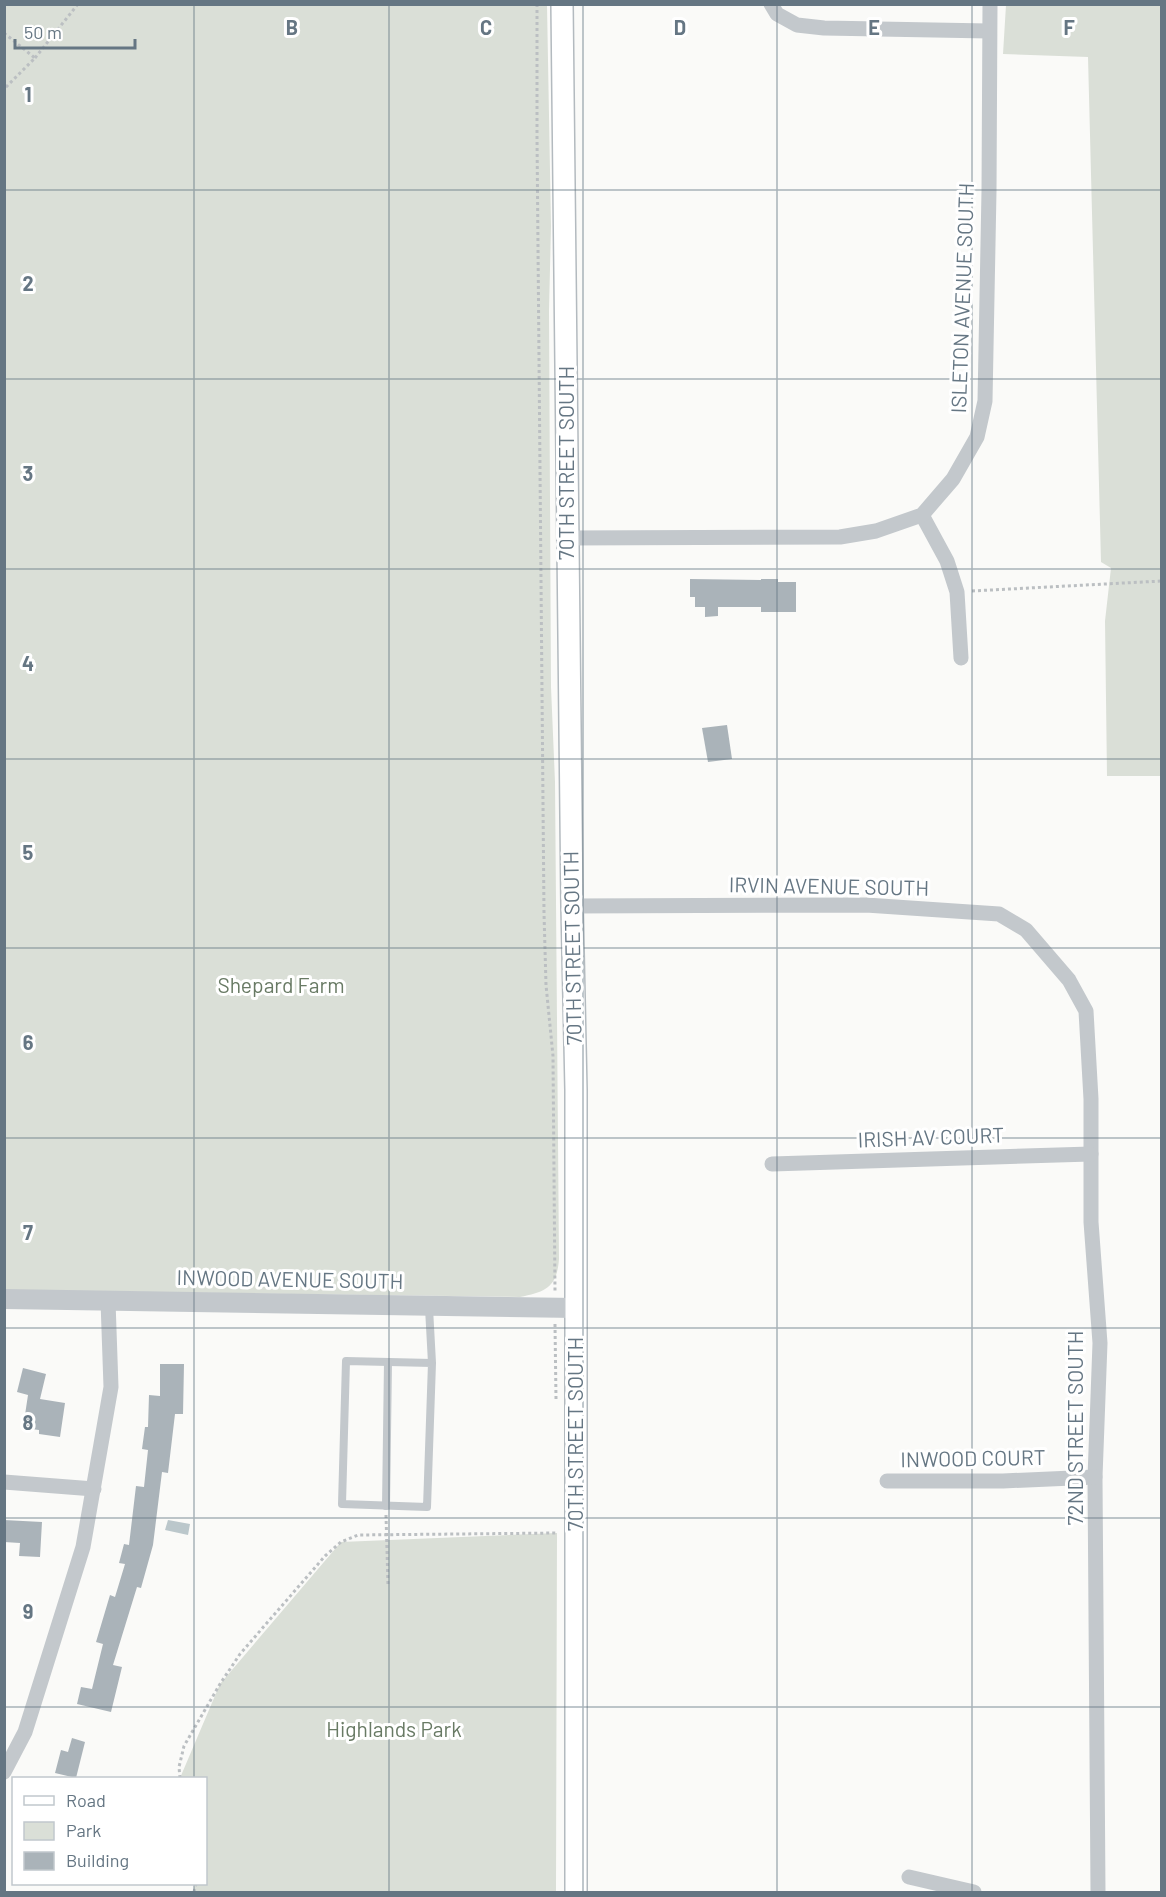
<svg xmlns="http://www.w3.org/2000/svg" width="1166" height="1897" font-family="Barlow,sans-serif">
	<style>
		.green { fill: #dadfd7 }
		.water { fill: #bbc7cb }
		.building { fill: #aab3b9 }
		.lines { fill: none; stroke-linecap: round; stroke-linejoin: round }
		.secondary-casing { stroke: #b3babf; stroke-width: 24 }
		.path { stroke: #bbbfc2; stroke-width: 3; stroke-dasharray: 3 3; stroke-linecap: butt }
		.service { stroke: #c3c8cc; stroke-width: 8 }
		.minor { stroke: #c3c8cc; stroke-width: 15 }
		.tertiary { stroke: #c3c8cc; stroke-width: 20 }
		.secondary { stroke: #fff; stroke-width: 21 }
		.grid { fill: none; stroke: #657683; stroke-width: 1.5; stroke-opacity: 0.55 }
		.labels { text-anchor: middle; stroke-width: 6; stroke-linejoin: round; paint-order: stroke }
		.street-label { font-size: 21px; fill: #657683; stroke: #fff }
		.park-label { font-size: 21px; fill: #687a64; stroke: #fff }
		.grid-label { font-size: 20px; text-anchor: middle; font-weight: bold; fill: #657683; stroke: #fff; stroke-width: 6; stroke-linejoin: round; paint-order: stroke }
	</style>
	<rect width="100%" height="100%" fill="#fafaf8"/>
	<g class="green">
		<path d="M4 5H547L551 226 549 311 551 687 555 782 559 1259C557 1287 546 1292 520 1297L5 1290Z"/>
		<polygon points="1006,5 1161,5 1161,776 1107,776 1105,621 1111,568 1101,562 1088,57 1003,54"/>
		<polygon points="557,1533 556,1892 193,1892 195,1884 206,1884 206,1778 180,1778 220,1684 341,1542"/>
	</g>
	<polygon class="water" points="168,1520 190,1524 188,1535 165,1530"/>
	<g class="building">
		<polygon points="690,579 761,580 761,579 778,579 778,582 796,582 796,612 761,612 761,607 718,607 718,616 705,617 705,607 695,607 695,597 690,597"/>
		<polygon points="727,725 732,759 708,762 702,728"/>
		<polygon points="160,1364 184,1364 183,1414 175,1414 168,1473 162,1472 153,1545 141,1588 137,1587 113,1665 122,1667 111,1712 77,1704 81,1687 92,1689 103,1644 96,1642 110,1595 115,1597 125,1564 119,1563 124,1544 129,1545 136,1486 144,1487 148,1450 142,1449 145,1427 148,1427 149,1395 160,1396"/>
		<polygon points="23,1368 46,1374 40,1399 65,1403 60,1437 39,1434 39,1430 23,1428 28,1395 17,1392"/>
		<polygon points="4,1520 42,1522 40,1557 19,1556 20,1543 4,1542"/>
		<polygon points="72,1738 85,1742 76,1778 55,1773 61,1750 68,1752"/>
	</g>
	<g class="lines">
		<defs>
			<polyline id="secondary" points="562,4 572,906 576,1090 576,1892"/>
		</defs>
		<use href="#secondary" class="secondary-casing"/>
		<g class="path">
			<polyline points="537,4 537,136 544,913 546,985 553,1056 555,1291"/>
			<polyline points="4,33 35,58 4,89"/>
			<polyline points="35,58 78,4"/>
			<polyline points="972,591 1162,581"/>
			<polyline points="555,1324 556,1399"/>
			<polyline points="386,1515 388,1585"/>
			<polyline points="180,1778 179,1767 184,1746 220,1684 240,1654 325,1556 341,1542 358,1535 557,1533"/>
			<polyline points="194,1892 196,1884"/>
		</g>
		<g class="service">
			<polyline points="429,1308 432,1363 427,1507 342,1504 346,1361 432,1363"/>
			<polyline points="386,1506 388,1362"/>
		</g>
		<g class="minor">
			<polyline points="771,4 777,14 797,25 824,28 989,31"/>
			<polyline points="922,515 947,561 957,592 961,658"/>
			<polyline points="568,538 840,537 876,531 922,515 953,479 977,437 985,401 989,191 990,4"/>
			<polyline points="572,906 866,905 999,914 1026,930 1069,980 1086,1011 1091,1099 1091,1222 1100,1343 1095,1477 1098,1892"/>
			<polyline points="772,1164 1091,1154"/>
			<polyline points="887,1481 1003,1481 1095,1477"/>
			<polyline points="4,1482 94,1489"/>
			<polyline points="4,1772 25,1732 83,1547 111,1387 108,1301"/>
			<polyline points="909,1877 974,1892"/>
		</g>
		<polyline class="tertiary" points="4,1299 576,1308"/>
		<use href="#secondary" class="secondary"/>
	</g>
	<path class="grid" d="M194 4V1778M389 4V1892M583 4V1892M777 4V1892M972 4V1892M4 190H1162M4 379H1162M4 569H1162M4 759H1162M4 948H1162M4 1138H1162M4 1328H1162M4 1518H1162M4 1707H1162M194 1884V1892"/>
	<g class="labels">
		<g class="street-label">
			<text transform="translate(963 298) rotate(-88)" y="7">ISLETON AVENUE SOUTH</text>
			<text transform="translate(567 463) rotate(-90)" y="7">70TH STREET SOUTH</text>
			<text transform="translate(829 887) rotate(1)" y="7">IRVIN AVENUE SOUTH</text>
			<text transform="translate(573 948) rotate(-91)" y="7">70TH STREET SOUTH</text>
			<text transform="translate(931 1138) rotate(-2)" y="7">IRISH AV COURT</text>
			<text transform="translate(290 1280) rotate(1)" y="7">INWOOD AVENUE SOUTH</text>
			<text transform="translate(1076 1428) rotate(-90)" y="7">72ND STREET SOUTH</text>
			<text transform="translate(576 1434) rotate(-90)" y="7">70TH STREET SOUTH</text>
			<text transform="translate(973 1459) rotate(-1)" y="7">INWOOD COURT</text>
		</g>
		<g class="park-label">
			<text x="281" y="993">Shepard Farm</text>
			<text x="394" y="1737">Highlands Park</text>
		</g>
	</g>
	<g class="grid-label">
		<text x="292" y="35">B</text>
		<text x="486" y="35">C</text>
		<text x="680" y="35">D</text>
		<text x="874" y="35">E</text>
		<text x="1069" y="35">F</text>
		<text x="28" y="102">1</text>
		<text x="28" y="291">2</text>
		<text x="28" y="481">3</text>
		<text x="28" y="671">4</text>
		<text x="28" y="860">5</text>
		<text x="28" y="1050">6</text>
		<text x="28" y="1240">7</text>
		<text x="28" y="1430">8</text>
		<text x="28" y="1619">9</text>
	</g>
	<rect width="1166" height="1897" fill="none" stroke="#657683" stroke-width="12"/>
	<rect x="12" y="1777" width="195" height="108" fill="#ffffff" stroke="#c1c8cd" stroke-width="1.5"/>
	<rect x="24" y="1796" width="30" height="9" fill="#ffffff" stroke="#c1c8cd" stroke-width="1.5"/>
	<text x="66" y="1807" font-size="18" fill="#657683">Road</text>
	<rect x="24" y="1822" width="30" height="18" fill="#dadfd7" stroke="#c1c8cd" stroke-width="1.5"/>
	<text x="66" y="1837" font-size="18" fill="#657683">Park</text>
	<rect x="24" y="1852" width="30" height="18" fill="#aab3b9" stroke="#c1c8cd" stroke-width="1.5"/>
	<text x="66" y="1867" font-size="18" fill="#657683">Building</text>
	<path d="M15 39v9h120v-9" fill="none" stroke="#657683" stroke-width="3"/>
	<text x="24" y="39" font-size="18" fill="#657683" stroke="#ffffff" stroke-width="4.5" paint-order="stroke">50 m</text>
</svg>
